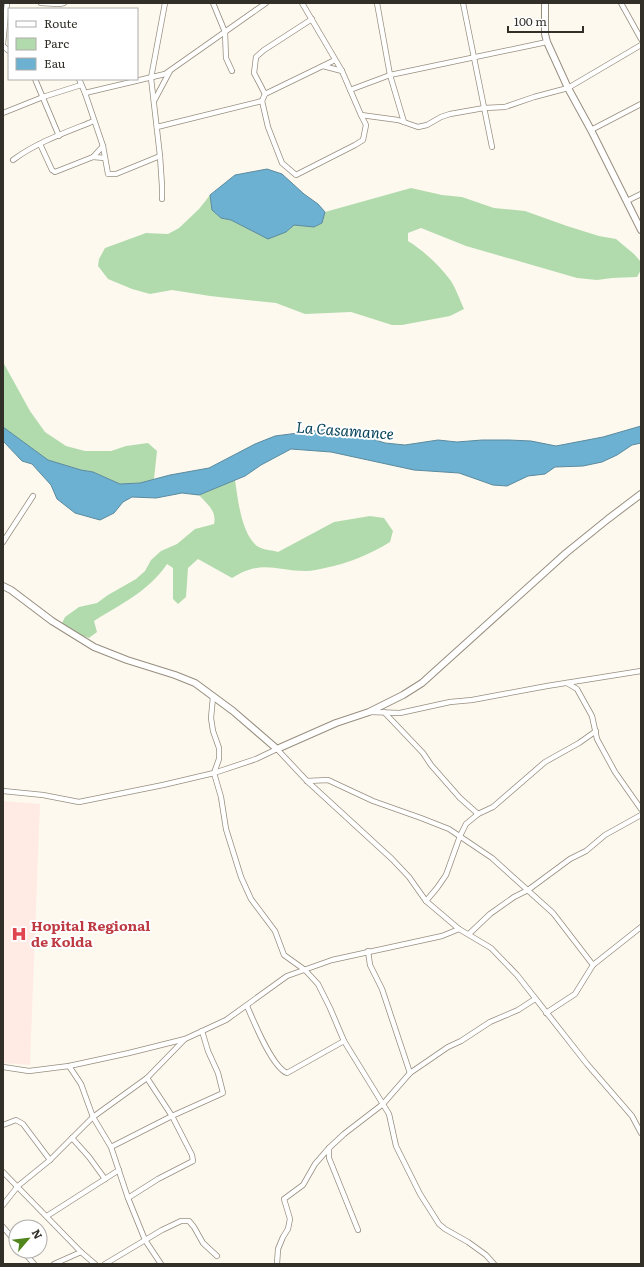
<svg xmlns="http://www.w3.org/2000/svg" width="644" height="1267" font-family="Literata,serif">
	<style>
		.medical { fill: #ffebe4 }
		.green { fill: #b2dbad }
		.water { fill: #6cb1d1; stroke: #5b8a9e }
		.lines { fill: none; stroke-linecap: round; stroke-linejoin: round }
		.minor-casing { stroke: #978e7f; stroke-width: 6 }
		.tertiary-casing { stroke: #978e7f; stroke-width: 8 }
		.minor { stroke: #fff; stroke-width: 4.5 }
		.tertiary { stroke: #fff; stroke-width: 6 }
		.labels { text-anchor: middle; stroke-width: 4; stroke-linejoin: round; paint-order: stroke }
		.health-label { font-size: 14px; font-weight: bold; fill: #be3a42; stroke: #fff; text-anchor: start }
		.water-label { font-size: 15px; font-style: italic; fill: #06435a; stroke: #fff }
	</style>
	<rect width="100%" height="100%" fill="#fef9ef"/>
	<polygon class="medical" points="3,801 40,804 30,1065 3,1063"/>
	<g class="green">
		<path d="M411 188 442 195 462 197 494 208 525 211 567 226 599 236 616 239 634 254 641 262V270L637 277 612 278 597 280 577 278 466 246 421 228 408 233V241C424 251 440 266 451 281 456 289 460 300 464 309L450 316 402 325H392L351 312 305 314 276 303 210 296 172 290 150 294 132 289 108 279 98 266 99 259 105 248 146 233 168 234 179 228 199 209 210 195 212 210 221 218 231 220 268 238 286 232 294 225 315 227 322 223 325 212Z"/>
		<polygon points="3,362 30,411 45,432 66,446 85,451 111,451 126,446 148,443 157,451 154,479 140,483 120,484 93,472 81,470 48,460 3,427"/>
		<path d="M235 480C238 499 241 533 257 546 262 550 272 550 278 552L334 522 370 516 384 518 393 531 390 542C369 555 349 563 325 568 319 569 312 571 306 571 275 571 262 559 232 578L198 559 188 568 186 597 178 604 173 599V568L167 564C149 591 121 604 94 621L97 632 89 638 78 634 62 623 65 617 79 607 97 603 108 595 136 579 145 571 151 560 161 551 177 544 195 529 214 524C217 511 207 504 199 495Z"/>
	</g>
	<g class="water">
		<polygon points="267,169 282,174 304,194 318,204 325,212 322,223 314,227 294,225 286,232 268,239 231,220 221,218 212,210 210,195 235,175"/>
		<polygon points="641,426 641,443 632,445 617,455 602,462 583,466 555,467 545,474 528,476 507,486 493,485 459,473 414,470 331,452 291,449 261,465 245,476 199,495 182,493 156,498 132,497 123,502 114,513 100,520 75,513 57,499 51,485 32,464 22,461 3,441 3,427 48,460 81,470 93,472 120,484 140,483 170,475 209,468 255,444 275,436 329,429 360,435 385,443 405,445 438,440 457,442 482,440 509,440 531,441 556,446 603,437"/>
	</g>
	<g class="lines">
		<defs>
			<g id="minor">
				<polyline points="41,3 59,4 64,3"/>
				<polyline points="213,3 225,32 226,58 232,71"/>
				<polyline points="302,3 342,71 361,115 398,120 418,127 427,125 441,117 450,114 484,108 505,107 534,97 568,88 641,45"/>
				<polyline points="377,3 390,75 404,122"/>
				<polyline points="463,3 492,147"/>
				<polyline points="621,3 641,39"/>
				<polyline points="3,44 7,3"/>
				<polyline points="3,46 9,51"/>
				<polyline points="335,60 265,94 262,101 268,127 282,163 296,175 355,145 363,140 366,125 361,115"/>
				<polyline points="323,66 342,71"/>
				<polyline points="35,79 59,136"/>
				<polyline points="79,79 85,93 103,146 108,174 116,174 160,156"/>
				<polyline points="350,90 390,75 547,42"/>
				<polyline points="85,93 165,74 266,3"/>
				<polyline points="265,94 254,73 256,57 264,50 312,19"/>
				<polyline points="154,101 170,71"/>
				<polyline points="3,113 43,97 81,85"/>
				<polyline points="157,127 262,101"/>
				<polyline points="591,130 641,104"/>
				<polyline points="40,144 52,170 55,172 93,157 103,146"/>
				<polyline points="93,157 105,158"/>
				<path d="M13 160C37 142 67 132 94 121"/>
				<polyline points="162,199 162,186 160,156 151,78 165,3"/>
				<polyline points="627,201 641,194"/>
				<polyline points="3,542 33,496"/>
				<polyline points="567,683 577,689 592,716 597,739 615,772 641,809"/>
				<polyline points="213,697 211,718 213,731 219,748 219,759 214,773 221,797 226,829 241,877 251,899 275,931 284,955 305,970 318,984 330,1008 344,1041 389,1114 396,1146 420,1194 439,1224 445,1229 468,1242 486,1255 494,1264"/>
				<polyline points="371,712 400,713 450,702 472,700 547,686 641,671"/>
				<polyline points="384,712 423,753 431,765 460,798 478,814"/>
				<polyline points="307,781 328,780 373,801 421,818 449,829 492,858 553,913 593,965"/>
				<polyline points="3,791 43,795 79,802 163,785 214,773 256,759 277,749 307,781 392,859 409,877 426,901 459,929 491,948 517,975 587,1064 632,1116 641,1133"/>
				<polyline points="426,901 437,888 446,875 460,836 466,824 478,814 493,807 545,762 579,743 596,731"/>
				<polyline points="469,934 490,914 514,897 528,890 570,859 586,851 605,835 641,815"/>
				<polyline points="368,951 370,965 382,989 410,1073"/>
				<path d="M247 1006C254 1022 272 1067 287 1073L344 1041"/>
				<polyline points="546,1013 575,994 593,965 641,927"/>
				<polyline points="69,1066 81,1084 93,1117 111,1147 128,1198 145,1240 161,1264"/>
				<polyline points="3,1067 29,1071 69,1066 129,1053 185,1039 226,1020 287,976 332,960 442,936 459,929"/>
				<polyline points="3,1125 16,1120 23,1124 50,1160"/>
				<polyline points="72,1138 89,1157 105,1179"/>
				<polyline points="111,1147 172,1116 223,1093 218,1073 208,1051 202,1031"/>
				<polyline points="329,1148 329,1158 358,1230"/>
				<polyline points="3,1172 81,1252 95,1264"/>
				<polyline points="128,1198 158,1179 193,1161 192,1155 172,1116 147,1078"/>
				<polyline points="3,1205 18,1186 50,1160 93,1117 147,1078 184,1040"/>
				<polyline points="47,1216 119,1170"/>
				<polyline points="3,1227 16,1242"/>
				<polyline points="23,1251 34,1264"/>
				<polyline points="54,1264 81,1252"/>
				<polyline points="105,1264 162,1230 181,1221 189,1221 194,1227 203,1243 217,1256"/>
				<polyline points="277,1264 278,1249 283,1237 288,1229 290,1219 284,1199 303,1185 315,1164 329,1148 344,1134 383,1104 410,1073 448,1047 461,1041 490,1022 518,1010 535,999"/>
			</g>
			<g id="tertiary">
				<polyline points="545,3 545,34 547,42 568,88 591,130 641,230"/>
				<polyline points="3,586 11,590 52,621 94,647 127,660 175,675 195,683 233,711 277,749 336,723 369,712 403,695 422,683 566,553 608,519 641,494"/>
			</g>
		</defs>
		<use href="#minor" class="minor-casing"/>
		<use href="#tertiary" class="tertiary-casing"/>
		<use href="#minor" class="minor"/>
		<use href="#tertiary" class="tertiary"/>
	</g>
	<defs>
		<symbol id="hospital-bare" viewBox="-9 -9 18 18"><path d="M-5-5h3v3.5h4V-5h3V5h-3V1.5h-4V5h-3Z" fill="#e0444e" stroke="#fff" stroke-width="2.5" paint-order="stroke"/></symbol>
	</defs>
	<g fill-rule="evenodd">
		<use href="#hospital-bare" x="8" y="923" width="22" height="22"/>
	</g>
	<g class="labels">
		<g class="health-label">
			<text x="31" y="931">Hopital Regional<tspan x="31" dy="16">de Kolda</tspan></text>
		</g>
		<g class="water-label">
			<text transform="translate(345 431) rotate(4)" y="5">La Casamance</text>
		</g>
	</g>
	<rect width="644" height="1267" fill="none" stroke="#322f28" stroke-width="8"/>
	<rect x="8" y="8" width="130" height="72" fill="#ffffff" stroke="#adaca9"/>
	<rect x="16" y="21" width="20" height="6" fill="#ffffff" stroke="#adaca9"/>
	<text x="44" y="28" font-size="12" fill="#322f28">Route</text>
	<rect x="16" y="38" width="20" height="12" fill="#b2dbad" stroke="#adaca9"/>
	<text x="44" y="48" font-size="12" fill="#322f28">Parc</text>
	<rect x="16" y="58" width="20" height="12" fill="#6cb1d1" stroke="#adaca9"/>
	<text x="44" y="68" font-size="12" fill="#322f28">Eau</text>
	<g transform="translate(28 1239) rotate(62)"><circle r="19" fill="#ffffff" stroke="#adaca9"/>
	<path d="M0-3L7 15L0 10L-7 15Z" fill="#51861d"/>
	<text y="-6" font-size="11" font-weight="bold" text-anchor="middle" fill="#322f28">N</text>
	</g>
	<path d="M508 26v6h75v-6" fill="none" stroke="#322f28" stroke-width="2"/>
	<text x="514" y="26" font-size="12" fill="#322f28" stroke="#ffffff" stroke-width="3" paint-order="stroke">100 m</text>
</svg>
